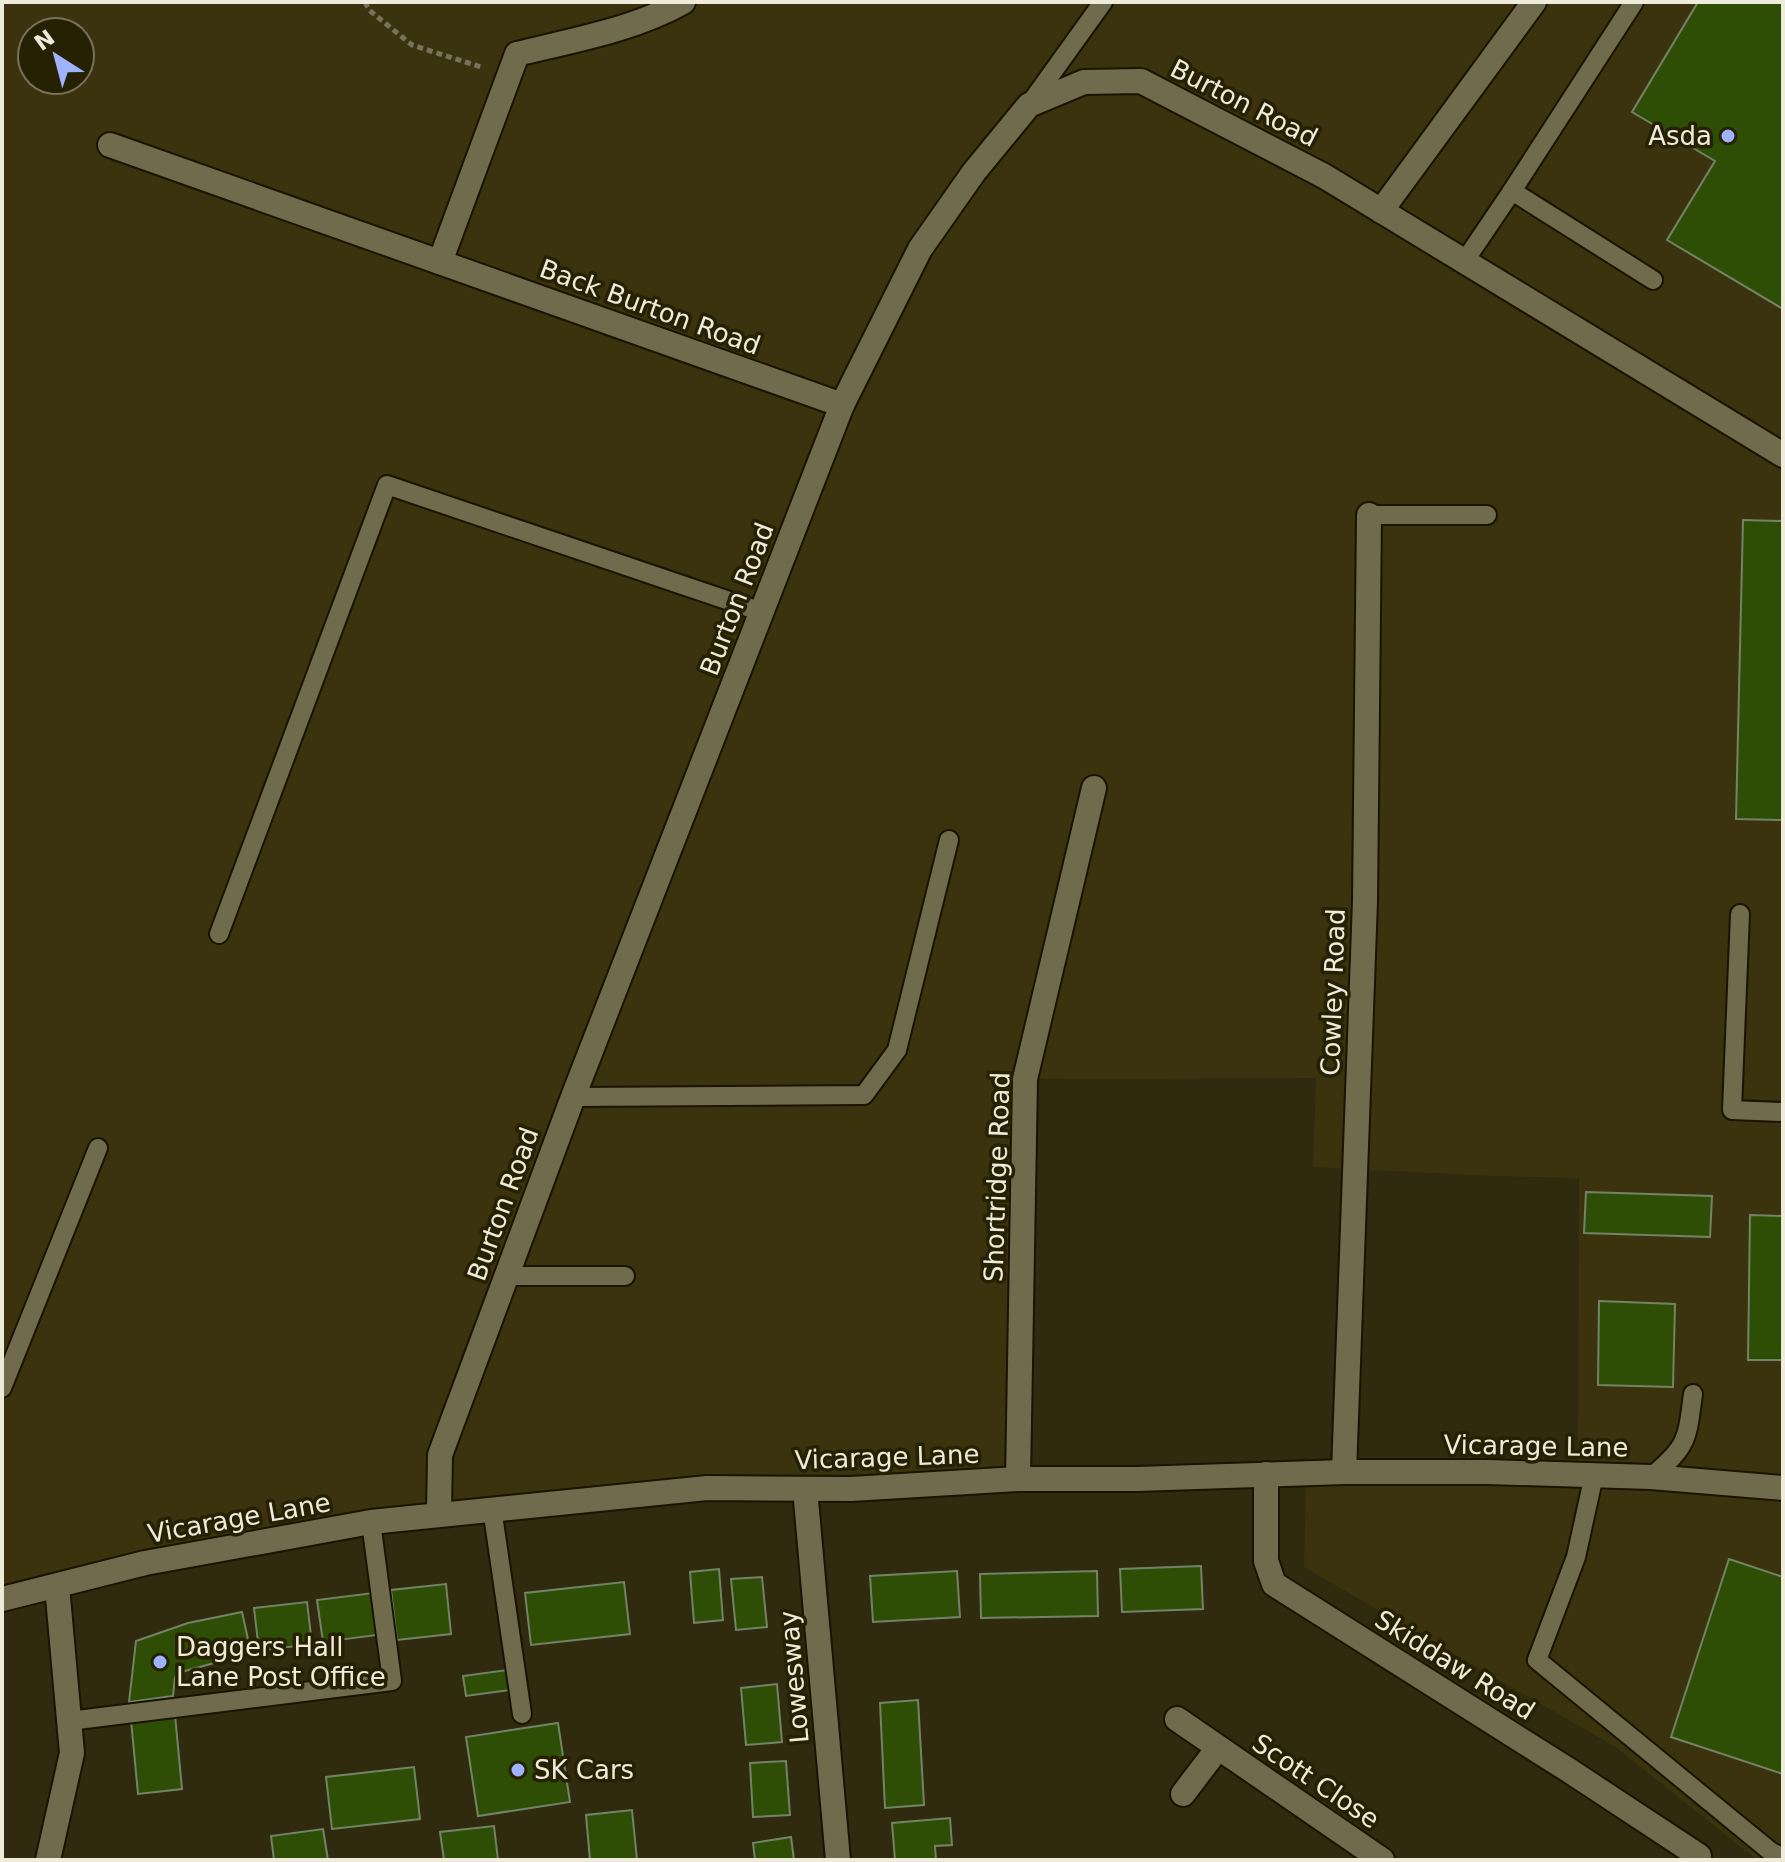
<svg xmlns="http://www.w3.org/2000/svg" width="1785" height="1862" font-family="'DejaVu Sans',sans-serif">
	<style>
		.built { fill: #3b330d; fill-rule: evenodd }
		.building { fill: #2d4e04; stroke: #738368; stroke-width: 2 }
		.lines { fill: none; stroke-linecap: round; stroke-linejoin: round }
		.lane-casing { stroke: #191300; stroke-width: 22 }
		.street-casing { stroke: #191300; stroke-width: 28 }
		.secondary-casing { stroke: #191300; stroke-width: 28 }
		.path { stroke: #77725a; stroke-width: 5; stroke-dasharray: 6 4; stroke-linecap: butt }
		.lane { stroke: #716b4d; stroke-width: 18 }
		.street { stroke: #716b4d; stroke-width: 24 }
		.secondary { stroke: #716b4d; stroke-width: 24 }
		.poi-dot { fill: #9fb3fd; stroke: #272104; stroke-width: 3 }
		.labels { text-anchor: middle; stroke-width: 7; stroke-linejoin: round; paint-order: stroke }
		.street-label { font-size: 26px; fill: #efebda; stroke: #272104 }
		.poi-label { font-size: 26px; fill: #efebda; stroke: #272104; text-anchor: start }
	</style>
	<rect width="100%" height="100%" fill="#302a0e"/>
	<path class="built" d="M2 2H1783V1860H1757L1617 1748 1304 1567 1306 1473 1578 1474 1579 1178 1494 1176 1313 1167 1316 1078 1025 1079 1018 1479 492 1508 2 1599ZM32 32H80V80H32Z"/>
	<g class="building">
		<polygon points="1698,2 1783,2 1783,309 1667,240 1715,161 1632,112"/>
		<polygon points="1743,520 1783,521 1783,820 1736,819"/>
		<polygon points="1586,1192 1712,1196 1710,1237 1584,1233"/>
		<polygon points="1750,1215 1783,1216 1783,1360 1748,1360"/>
		<polygon points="1599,1301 1675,1304 1673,1387 1598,1385"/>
		<polygon points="1729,1559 1783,1577 1783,1774 1671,1737"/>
		<polygon points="1201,1566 1203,1609 1122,1612 1120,1569"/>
		<polygon points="719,1569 723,1620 694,1623 690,1572"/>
		<polygon points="957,1571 960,1617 873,1622 870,1576"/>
		<polygon points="1097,1571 1098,1616 981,1618 980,1574"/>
		<polygon points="762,1577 767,1627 736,1630 731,1579"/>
		<polygon points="624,1582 630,1634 531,1645 525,1593"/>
		<polygon points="446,1584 451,1634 397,1640 391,1590"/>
		<polygon points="373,1593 377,1635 323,1642 317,1600"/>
		<polygon points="307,1602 312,1644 259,1651 254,1608"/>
		<polygon points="242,1612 251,1653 185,1671 175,1677 173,1696 129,1702 136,1641 188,1623"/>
		<polygon points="507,1670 510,1690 466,1696 463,1676"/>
		<polygon points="777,1684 782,1742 746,1745 741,1688"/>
		<polygon points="918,1700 924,1805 885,1808 880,1703"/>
		<polygon points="175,1715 182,1789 138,1794 131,1720"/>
		<polygon points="558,1723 570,1802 478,1816 466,1737"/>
		<polygon points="786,1761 790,1815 753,1817 750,1763"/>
		<polygon points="414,1767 420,1819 332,1829 326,1777"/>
		<polygon points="632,1810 637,1860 590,1860 586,1815"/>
		<polygon points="950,1818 952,1845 935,1846 936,1860 895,1860 892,1823"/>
		<polygon points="494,1826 498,1860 444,1860 440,1832"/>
		<polygon points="323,1829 328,1860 274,1860 271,1836"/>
		<polygon points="791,1837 794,1860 755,1860 753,1843"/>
	</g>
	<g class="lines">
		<defs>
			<g id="lane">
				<polyline points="1634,2 1512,191 1653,280"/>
				<polyline points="1029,105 1103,2"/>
				<polyline points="1464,262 1512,191"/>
				<polyline points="1369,515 1487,515"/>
				<polyline points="1740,914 1732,1110 1783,1112"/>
				<polyline points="219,934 387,485 762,612"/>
				<polyline points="573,1097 864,1095 897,1050 949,840"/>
				<polyline points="506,1276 625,1276"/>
				<polyline points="2,1388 98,1148"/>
				<polyline points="1594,1475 1576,1557 1537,1660 1770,1851 1783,1858"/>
				<path d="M1651 1477C1688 1446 1687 1440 1693 1394"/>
				<polyline points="492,1508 522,1714"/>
				<polyline points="69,1721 392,1681 371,1522"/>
			</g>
			<g id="street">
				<polyline points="110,145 842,405"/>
				<polyline points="1381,211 1534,2"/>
				<path d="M440 262 517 54C573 40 633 30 683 2"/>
				<polyline points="1344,1472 1365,901 1369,515"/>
				<polyline points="1266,1474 1266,1561 1274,1584 1570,1771 1699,1856"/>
				<polyline points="1018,1479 1025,1079 1094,788"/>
				<polyline points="805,1489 838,1860"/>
				<polyline points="439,1513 440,1455 573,1097 842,405 920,249 974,172 1029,105 1084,82 1141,81 1324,176 1783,455"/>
				<polyline points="1177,1719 1382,1860"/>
				<polyline points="1183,1794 1218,1748"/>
			</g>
			<g id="secondary">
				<polyline points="2,1599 145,1563 371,1522 707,1488 851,1489 1018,1479 1137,1479 1344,1472 1488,1472 1651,1477 1783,1488"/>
				<polyline points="48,1860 72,1753 57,1586"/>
			</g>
		</defs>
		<use href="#lane" class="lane-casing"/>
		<use href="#street" class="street-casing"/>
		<use href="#secondary" class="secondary-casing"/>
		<polyline class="path" points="365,2 369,10 412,45 484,68"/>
		<use href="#lane" class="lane"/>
		<use href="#street" class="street"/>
		<use href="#secondary" class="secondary"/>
	</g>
	<g class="poi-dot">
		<circle cx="1728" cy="136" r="8"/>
		<circle cx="160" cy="1662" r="8"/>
		<circle cx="518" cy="1770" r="8"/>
	</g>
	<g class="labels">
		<g class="street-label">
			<text transform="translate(1244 103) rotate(27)" y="9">Burton Road</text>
			<text transform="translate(650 307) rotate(20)" y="9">Back Burton Road</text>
			<text transform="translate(737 599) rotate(-69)" y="9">Burton Road</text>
			<text transform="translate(1333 992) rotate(-88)" y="9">Cowley Road</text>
			<text transform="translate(997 1177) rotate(-88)" y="9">Shortridge Road</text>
			<text transform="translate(503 1204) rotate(-70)" y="9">Burton Road</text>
			<text transform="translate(1536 1446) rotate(1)" y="9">Vicarage Lane</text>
			<text transform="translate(887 1457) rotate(-2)" y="9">Vicarage Lane</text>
			<text transform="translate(239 1518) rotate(-10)" y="9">Vicarage Lane</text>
			<text transform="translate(1455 1665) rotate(32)" y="9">Skiddaw Road</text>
			<text transform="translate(794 1677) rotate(-95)" y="9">Lowesway</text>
			<text transform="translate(1316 1781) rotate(34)" y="9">Scott Close</text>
		</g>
		<g class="poi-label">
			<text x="1712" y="145" text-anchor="end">Asda</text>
			<text x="176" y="1656">Daggers Hall<tspan x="176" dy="30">Lane Post Office</tspan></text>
			<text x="534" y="1779">SK Cars</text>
		</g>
	</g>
	<rect width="1785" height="1862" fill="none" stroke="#efebda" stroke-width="8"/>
	<g transform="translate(56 56) rotate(324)"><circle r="38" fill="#272104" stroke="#77725a" stroke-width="2"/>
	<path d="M0-6L14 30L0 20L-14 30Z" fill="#9fb3fd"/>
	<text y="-12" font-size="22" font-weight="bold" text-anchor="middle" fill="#efebda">N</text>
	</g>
</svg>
